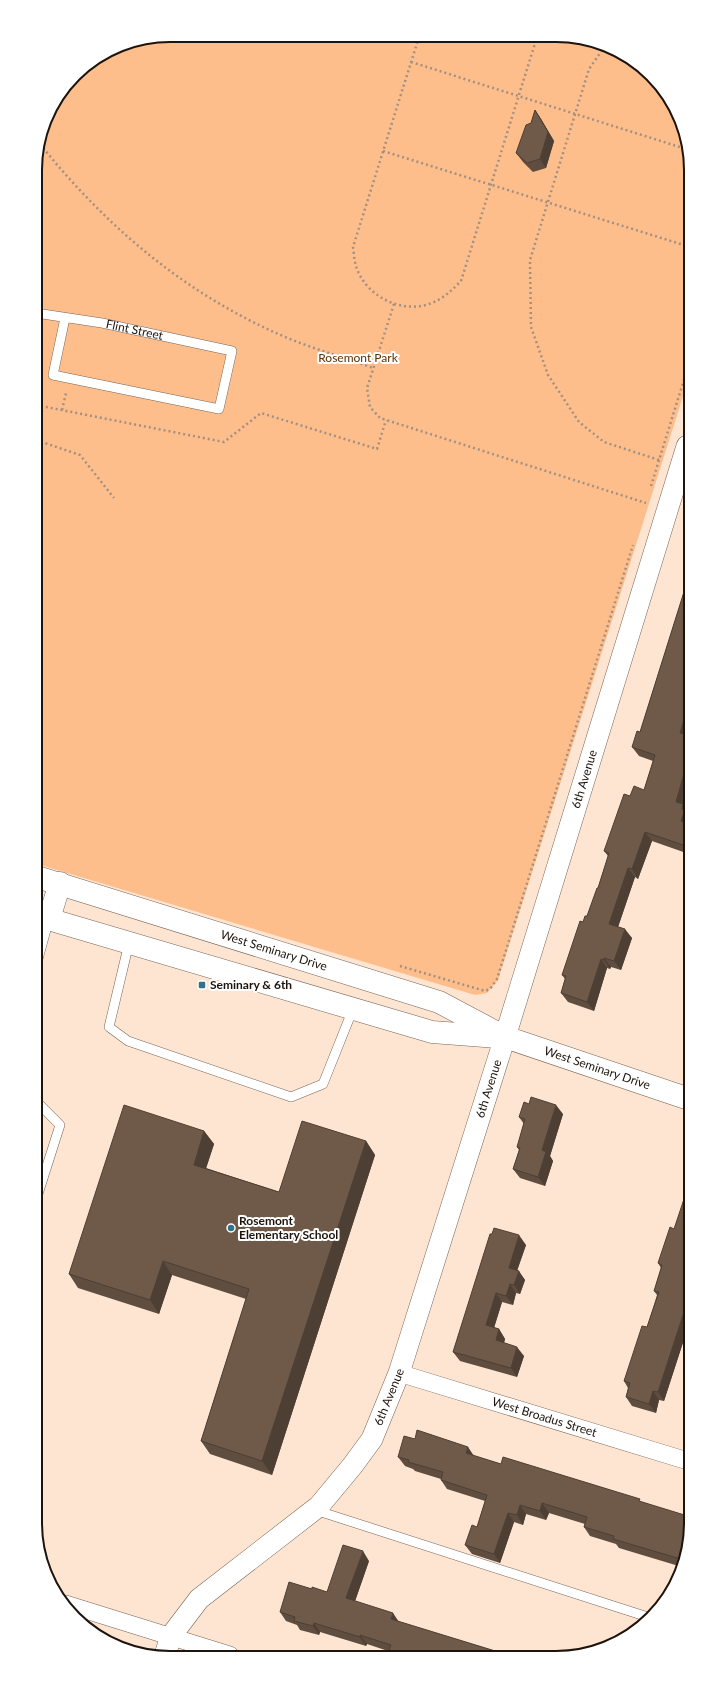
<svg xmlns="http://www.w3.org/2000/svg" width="726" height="1693" font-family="Lato,sans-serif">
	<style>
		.green { fill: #febe8b }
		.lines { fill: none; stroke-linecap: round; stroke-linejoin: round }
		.service-casing { stroke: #796454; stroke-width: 10 }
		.minor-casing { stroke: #796454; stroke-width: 18 }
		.tertiary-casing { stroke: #796454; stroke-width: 22 }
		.secondary-casing { stroke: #796454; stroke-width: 23 }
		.path { stroke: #a29082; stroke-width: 2.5; stroke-dasharray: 2 3; stroke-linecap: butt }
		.service { stroke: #fff; stroke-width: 9 }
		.minor { stroke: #fff; stroke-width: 17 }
		.tertiary { stroke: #fff; stroke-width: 21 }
		.secondary { stroke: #fff; stroke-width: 22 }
		.wall { fill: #5f4d40 }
		.shaded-wall { fill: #4e3f34 }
		.building { fill: #6f5a4a; stroke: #4e3f34 }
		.poi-dot { fill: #347387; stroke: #fff; stroke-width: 1.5 }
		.labels { text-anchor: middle; stroke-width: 4; stroke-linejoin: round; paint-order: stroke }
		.street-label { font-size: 12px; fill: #1c140d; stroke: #fff }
		.park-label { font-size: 12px; fill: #5d3000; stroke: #fff }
		.poi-label { font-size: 12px; font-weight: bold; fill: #1c140d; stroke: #fff; text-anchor: start }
		.rim { fill: none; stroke: #1c140d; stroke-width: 2 }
	</style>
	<rect width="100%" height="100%" fill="#fee5d2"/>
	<polygon class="green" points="170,35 582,38 616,49 651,74 686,136 687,384 498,980 487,993 475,995 37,864 35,161 49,110 81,69 119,45"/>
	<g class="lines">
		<defs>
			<g id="service">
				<path id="s1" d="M36 313 102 323 232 351 219 409 53 375 65 318"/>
				<polyline points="129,943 109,1027 128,1041 291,1097 323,1084 353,1009"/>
				<polyline points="38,959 49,919"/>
				<polyline points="38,1103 60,1125 38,1194"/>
				<polyline points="315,1510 651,1618"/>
			</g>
			<g id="minor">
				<path id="s2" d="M399 1373 691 1462"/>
				<polyline points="66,1604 230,1655"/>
			</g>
			<g id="tertiary">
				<path id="s3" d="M165 1655 171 1636 199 1599 319 1506 353 1465 372 1439 399 1373 505 1037 687 446"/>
			</g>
			<g id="secondary">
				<path id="s4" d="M37 877 439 1002 505 1037 689 1099"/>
				<polyline points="38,916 432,1032 498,1037"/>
				<polyline points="49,919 60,883"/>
			</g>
		</defs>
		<use href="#service" class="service-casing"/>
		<use href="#minor" class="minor-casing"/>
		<use href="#tertiary" class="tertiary-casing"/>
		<use href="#secondary" class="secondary-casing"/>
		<g class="path">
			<path d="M419 37 353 247C354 253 354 260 356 266 365 296 402 315 432 303 444 298 452 290 461 281L537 37"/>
			<polyline points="605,46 589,69 530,260 531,327 548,375 579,422 604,442 659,460"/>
			<polyline points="411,62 686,149"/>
			<path d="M40 144C108 229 189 297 290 339 317 350 346 358 373 368"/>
			<polyline points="383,151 687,246"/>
			<polyline points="394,304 367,388 370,407 380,418 646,503"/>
			<polyline points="36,405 224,442 261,413 377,449 386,420"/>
			<polyline points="62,410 66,393"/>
			<polyline points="36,440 80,455 114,498"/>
			<polyline points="651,486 687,370"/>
			<polyline points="400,966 485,991 490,989 497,979 633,545"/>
		</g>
		<use href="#service" class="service"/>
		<use href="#minor" class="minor"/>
		<use href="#tertiary" class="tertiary"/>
		<use href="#secondary" class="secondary"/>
	</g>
	<g class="wall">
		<polygon points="535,110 541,119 554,141 546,168 533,172 523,162 516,153 531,123"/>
		<polygon points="688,579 684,805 689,811 689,854 652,841 638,879 635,877 618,927 632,938 621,970 611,967 610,969 607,968 594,1011 568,1002 561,993 565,979 562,975 583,922 587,916 598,888 608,856 604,851 630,796 644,790 653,761 639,756 632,747 640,732"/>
		<polygon points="563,1114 550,1156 553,1161 545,1186 520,1178 513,1169 519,1150 517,1147 524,1124 519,1117"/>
		<polygon points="204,1131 214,1144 206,1168 279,1192 366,1141 375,1155 272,1475 210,1454 201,1441 246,1299 172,1275 159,1314 78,1288 69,1274"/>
		<polygon points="690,1187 690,1325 689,1324 664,1401 659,1400 656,1413 632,1406 626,1397 628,1388 624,1381 647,1327 657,1295 654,1291 661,1268 658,1263 674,1229"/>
		<polygon points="492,1234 526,1245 517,1270 525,1280 520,1294 516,1293 513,1305 502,1302 494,1328 499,1329 505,1339 504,1343 524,1356 517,1377 460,1361 453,1352"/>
		<polygon points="415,1439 474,1456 501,1464 641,1502 691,1531 682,1567 619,1548 616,1544 590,1536 584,1527 585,1524 549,1513 546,1520 526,1514 523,1525 514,1522 500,1563 472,1554 465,1545 477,1527 485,1501 447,1489 441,1480 441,1479 415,1471 413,1469 405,1466 398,1457"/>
		<polygon points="369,1561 355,1601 399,1622 505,1654 392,1654 391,1652 367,1644 366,1646 320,1632 319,1635 300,1630 297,1625 286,1621 280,1612 312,1589 327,1592"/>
	</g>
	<g class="shaded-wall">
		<polygon points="535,110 541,119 554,141 546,168 540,159"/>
		<polygon points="688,707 688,737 680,733"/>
		<polygon points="688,759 688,790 684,805 689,811 689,827 681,821 676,802"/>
		<polygon points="645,832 652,841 638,879 632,869"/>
		<polygon points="628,868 635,877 616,933 609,924"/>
		<polygon points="625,929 632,938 621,970 614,961"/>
		<polygon points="604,958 611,967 610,969 604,960"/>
		<polygon points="601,959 607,968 594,1011 587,1002"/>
		<polygon points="556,1105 563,1114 550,1156 553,1161 545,1186 538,1177 542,1150"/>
		<polygon points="204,1131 214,1144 203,1178 194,1165"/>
		<polygon points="366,1141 375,1155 272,1475 262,1461"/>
		<polygon points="519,1235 526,1245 515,1277 509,1268"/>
		<polygon points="163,1261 172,1275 159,1314 150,1300"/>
		<polygon points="519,1271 525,1280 520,1294 514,1285"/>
		<polygon points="510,1284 516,1293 513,1305 506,1296"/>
		<polygon points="496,1293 502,1302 492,1334 486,1325"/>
		<polygon points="690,1299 690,1324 685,1316"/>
		<polygon points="683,1315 689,1324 664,1401 658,1392"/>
		<polygon points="499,1329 505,1339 502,1349 496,1340"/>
		<polygon points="517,1347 524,1356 517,1377 511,1368"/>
		<polygon points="653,1391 659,1400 656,1413 649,1404"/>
		<polygon points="468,1447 474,1456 466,1453"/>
		<polygon points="542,1503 549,1513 546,1520 540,1511"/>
		<polygon points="520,1505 526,1514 523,1525 517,1515"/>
		<polygon points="508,1513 514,1522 500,1563 494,1554"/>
		<polygon points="363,1551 369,1561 353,1607 346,1598"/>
		<polygon points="393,1613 399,1622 391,1619"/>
		<polygon points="314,1623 320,1632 319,1635 313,1626"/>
		<polygon points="360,1635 367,1644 366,1646 360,1637"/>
	</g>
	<g class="building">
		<polygon points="535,110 548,132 540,159 527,163 516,153 526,125 531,123"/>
		<polygon points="688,579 688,707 680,733 688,735 688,759 676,802 683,804 682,809 685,810 681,821 689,824 689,847 645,832 632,869 628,868 609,924 625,929 614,961 604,958 604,960 601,959 587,1002 561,993 566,976 562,975 580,921 583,922 585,916 587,916 597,888 598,888 609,853 604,851 624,794 630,796 634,786 644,790 655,755 632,747 637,731 640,732"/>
		<polygon points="531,1097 556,1105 542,1150 546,1152 538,1177 513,1169 520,1148 517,1147 525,1119 519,1117 524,1102 529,1104"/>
		<polygon points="124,1105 204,1131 194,1165 279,1192 302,1121 366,1141 262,1461 201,1441 249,1289 163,1261 150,1300 69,1274"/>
		<polygon points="688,1187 690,1187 690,1299 685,1316 683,1315 658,1392 653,1391 649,1404 626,1397 630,1383 624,1381 642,1326 647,1327 659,1292 654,1291 662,1265 658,1263 670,1227 674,1229"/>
		<polygon points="494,1228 519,1235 509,1268 519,1271 514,1285 510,1284 506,1296 496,1293 486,1325 499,1329 496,1340 517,1347 511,1368 453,1352 490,1234 492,1234"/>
		<polygon points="417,1430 468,1447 466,1453 501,1464 503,1457 640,1499 639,1501 691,1517 691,1531 684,1560 613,1539 614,1536 584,1527 587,1517 542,1503 540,1511 520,1505 517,1515 508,1513 494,1554 465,1545 472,1525 477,1527 487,1495 441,1480 443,1472 408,1462 409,1460 398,1457 404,1436 415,1439"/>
		<polygon points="343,1545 363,1551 346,1598 393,1613 391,1619 505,1654 400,1654 389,1650 391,1645 360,1635 360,1637 314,1623 313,1626 294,1621 295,1617 280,1612 289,1582 312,1589 312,1587 327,1592"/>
	</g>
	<g class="poi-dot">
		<rect x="198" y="981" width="8" height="8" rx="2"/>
		<circle cx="231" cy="1228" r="4"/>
	</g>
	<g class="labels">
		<g class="street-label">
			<text dy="4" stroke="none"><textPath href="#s1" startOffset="100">Flint Street</textPath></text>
			<text dy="4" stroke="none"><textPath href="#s3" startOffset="997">6th Avenue</textPath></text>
			<text dy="4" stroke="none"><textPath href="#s4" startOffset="248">West Seminary Drive</textPath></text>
			<text dy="4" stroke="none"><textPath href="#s4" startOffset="593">West Seminary Drive</textPath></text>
			<text dy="4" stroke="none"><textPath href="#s3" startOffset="673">6th Avenue</textPath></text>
			<text dy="4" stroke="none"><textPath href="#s3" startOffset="349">6th Avenue</textPath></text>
			<text dy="4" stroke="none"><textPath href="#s2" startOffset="152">West Broadus Street</textPath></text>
		</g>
		<g class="park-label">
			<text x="358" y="362">Rosemont Park</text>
		</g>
		<g class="poi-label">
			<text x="210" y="989">Seminary &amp; 6th</text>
			<text x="239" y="1225">Rosemont<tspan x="239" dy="14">Elementary School</tspan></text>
		</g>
	</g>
	<path d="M0 0H726V1693H0ZM170 42H556A128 128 0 0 1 684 170V1523A128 128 0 0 1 556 1651H170A128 128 0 0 1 42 1523V170A128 128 0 0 1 170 42Z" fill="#fff" fill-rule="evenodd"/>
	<path class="rim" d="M170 42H556A128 128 0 0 1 684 170V1523A128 128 0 0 1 556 1651H170A128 128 0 0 1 42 1523V170A128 128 0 0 1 170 42Z"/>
</svg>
